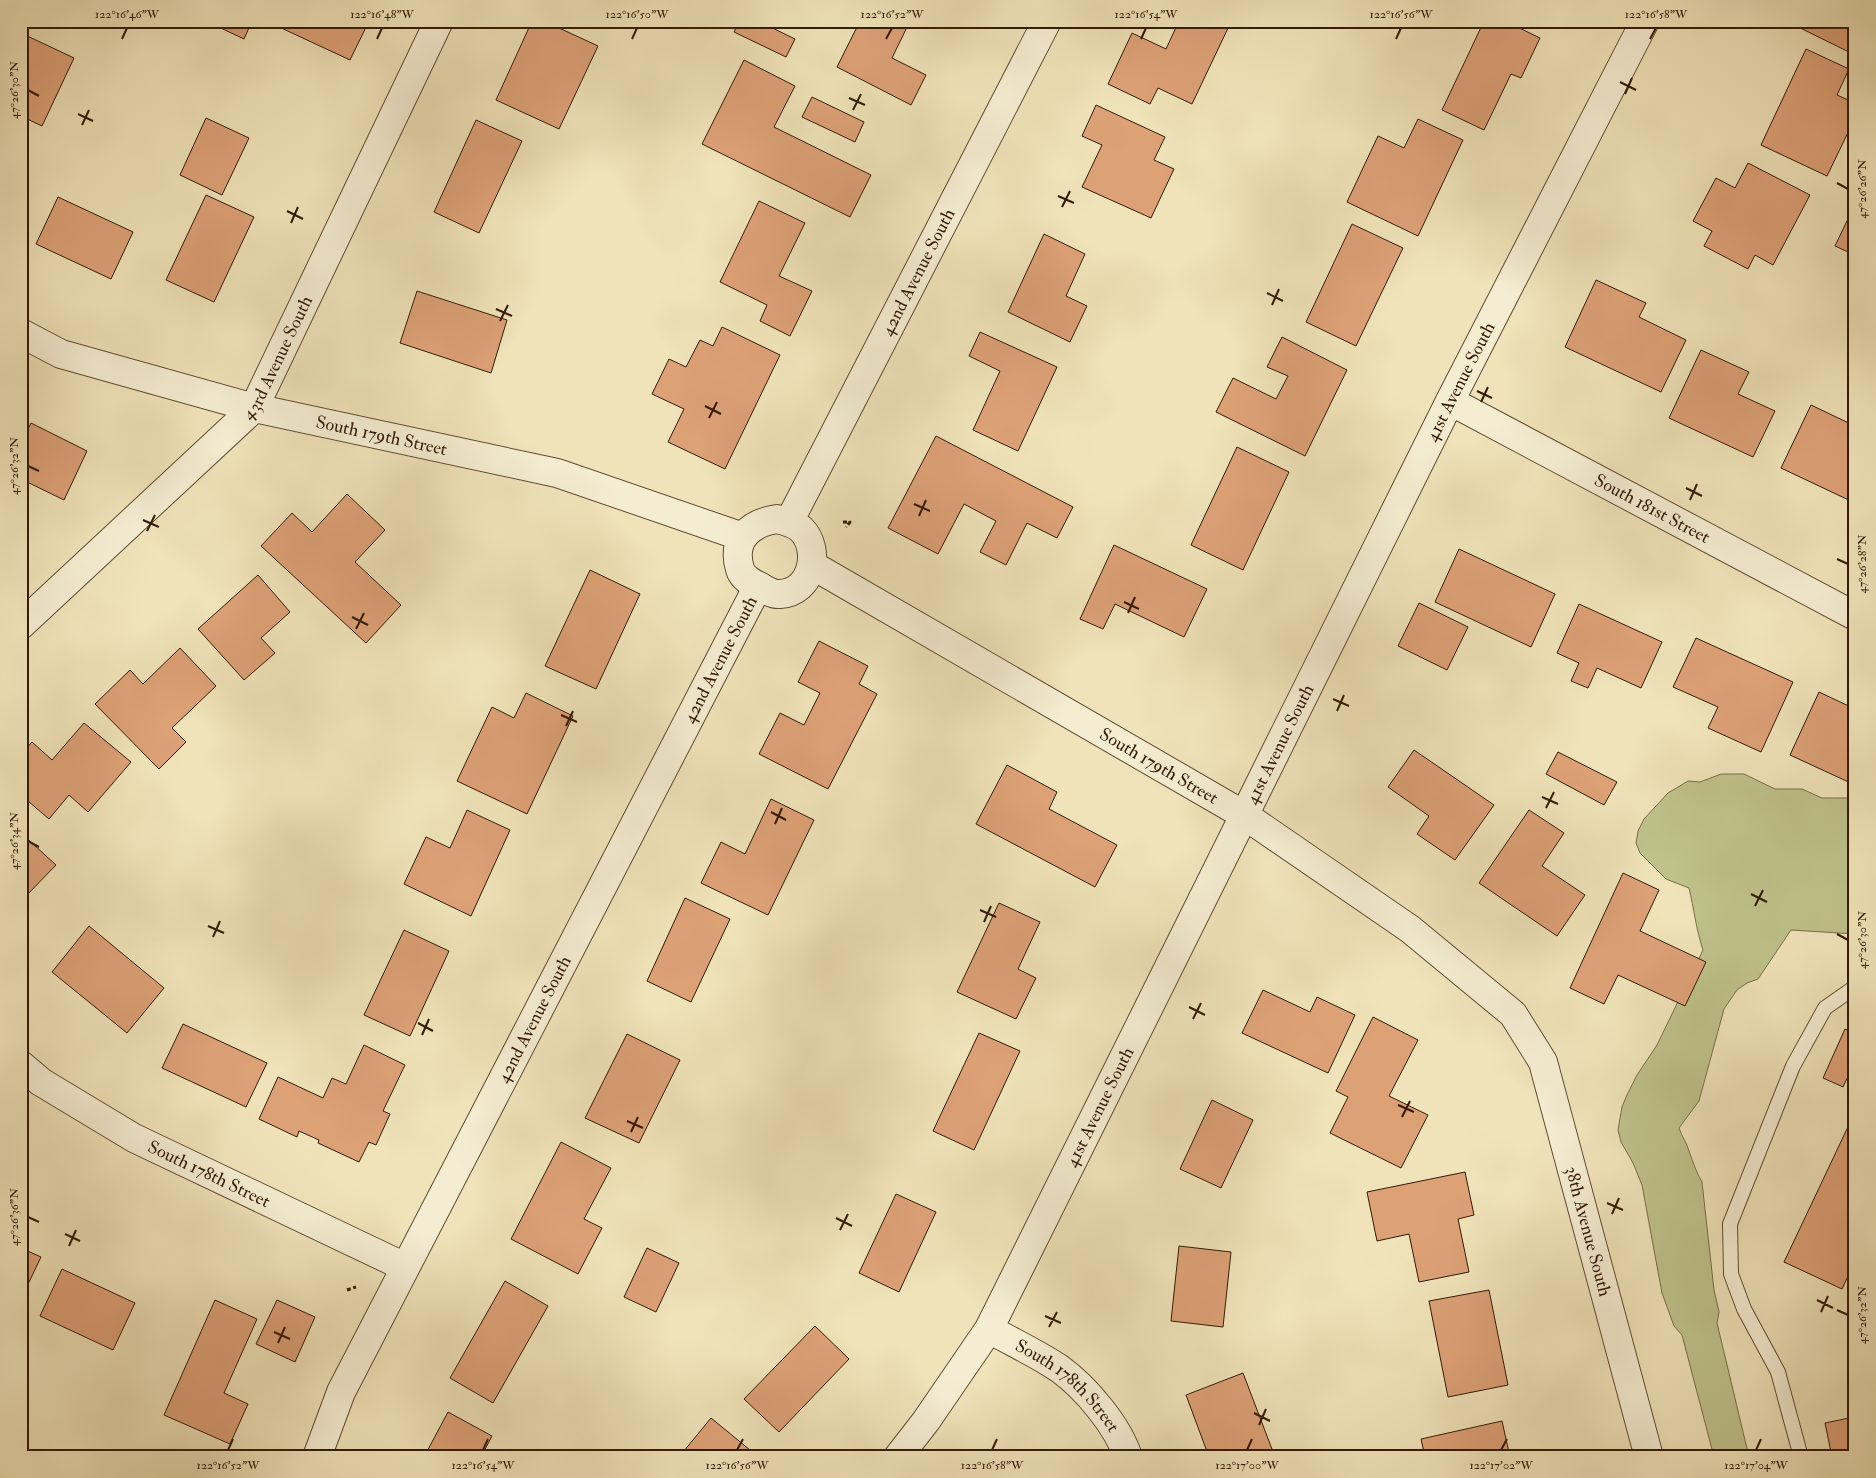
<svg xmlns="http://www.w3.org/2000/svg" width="1876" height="1478" font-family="'IM FELL Double Pica',serif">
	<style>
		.green { fill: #bfc28b; stroke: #796e48 }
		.building { fill: #dda176; stroke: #331b04 }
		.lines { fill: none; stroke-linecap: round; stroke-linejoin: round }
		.service-casing { stroke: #624d31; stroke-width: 16 }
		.minor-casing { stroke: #624d31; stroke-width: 30 }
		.path { stroke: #331b04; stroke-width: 3; stroke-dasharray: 4 2.5; stroke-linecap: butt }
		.service { stroke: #f5edd2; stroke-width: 14 }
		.minor { stroke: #f5edd2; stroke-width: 28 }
		.ticks { fill: none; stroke: #331b04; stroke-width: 2 }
		.labels { text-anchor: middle; stroke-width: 4.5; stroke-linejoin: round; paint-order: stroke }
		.street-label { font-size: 18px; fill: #331b04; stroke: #f5edd2 }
		.neatline { fill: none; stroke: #331b04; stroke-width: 2 }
		.ticks-label { font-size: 12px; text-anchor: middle; fill: #331b04 }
	</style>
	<rect width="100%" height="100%" fill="#f0e3b9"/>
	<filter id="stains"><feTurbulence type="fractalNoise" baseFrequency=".004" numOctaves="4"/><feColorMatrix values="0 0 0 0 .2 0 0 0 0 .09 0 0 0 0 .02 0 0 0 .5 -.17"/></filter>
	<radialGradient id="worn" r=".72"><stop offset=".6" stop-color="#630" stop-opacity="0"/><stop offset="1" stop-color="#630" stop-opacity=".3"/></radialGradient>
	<path class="green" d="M1721 774H1744L1775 789H1802L1822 798H1855V934L1791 930 1758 979 1747 983 1737 990 1724 1009 1699 1101 1679 1128C1682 1137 1687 1143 1689 1151 1693 1162 1696 1172 1702 1182L1714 1290 1719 1312 1717 1323 1749 1457H1714L1682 1335 1674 1326 1662 1293 1642 1185 1633 1163 1621 1142 1618 1130 1622 1107 1626 1097 1637 1075 1657 1045 1703 950C1696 929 1694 909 1689 888L1666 879 1640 853 1636 843 1638 831 1644 819 1668 793 1688 781 1700 782Z"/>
	<g class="building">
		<polygon points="206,21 252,21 244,39"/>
		<polygon points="279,21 369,21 350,60 277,26"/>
		<polygon points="532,21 544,21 598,46 559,129 496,100"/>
		<polygon points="739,21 758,21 795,39 786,57 734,32"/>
		<polygon points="860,21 910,21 892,58 926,75 911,105 837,67"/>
		<polygon points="1179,21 1220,21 1229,26 1192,104 1158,88 1150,104 1108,84 1132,33 1166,49"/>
		<polygon points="1484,21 1505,21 1540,38 1521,78 1511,74 1484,130 1442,110"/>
		<polygon points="1789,21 1855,21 1855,55 1788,22"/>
		<polygon points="21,33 74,58 42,126 21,116"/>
		<polygon points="1806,49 1849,69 1837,95 1855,103 1855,118 1827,176 1761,145"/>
		<polygon points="744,60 795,86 774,127 871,175 850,217 702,144"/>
		<polygon points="812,97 864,122 855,142 802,117"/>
		<polygon points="1096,105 1165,137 1154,160 1174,169 1151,218 1082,187 1102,145 1082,136"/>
		<polygon points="206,118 249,138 222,195 180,175"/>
		<polygon points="1418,119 1463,140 1418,236 1347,202 1378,136 1404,148"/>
		<polygon points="476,120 522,141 479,233 434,212"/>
		<polygon points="1748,163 1810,195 1773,265 1755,255 1748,269 1704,246 1712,231 1693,221 1716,178 1735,188"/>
		<polygon points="206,195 254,217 214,302 166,280"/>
		<polygon points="58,197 133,232 111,279 36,244"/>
		<polygon points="759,201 805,223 779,276 812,291 790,336 760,321 767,305 720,282"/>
		<polygon points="1855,204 1855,255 1835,246"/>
		<polygon points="1352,224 1403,248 1356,346 1306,322"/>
		<polygon points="1044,234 1085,254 1066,296 1087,306 1070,342 1008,312"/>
		<polygon points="1596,280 1646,303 1639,317 1686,340 1661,392 1565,347"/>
		<polygon points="417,291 507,320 491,373 400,343"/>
		<polygon points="722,327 780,355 725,469 668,442 684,409 652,394 669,359 686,367 700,340 713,346"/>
		<polygon points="980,332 1057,367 1018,451 973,430 1000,371 969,356"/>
		<polygon points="1282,337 1347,370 1305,456 1216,412 1233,378 1276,399 1288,376 1267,367"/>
		<polygon points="1701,350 1749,372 1738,394 1775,411 1753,457 1669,418"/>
		<polygon points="1811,405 1855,426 1855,503 1781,468"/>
		<polygon points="31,423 87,451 64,500 21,479 21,443"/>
		<polygon points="936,436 1073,507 1057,538 1027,523 1006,565 980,552 996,521 964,504 938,554 888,528"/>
		<polygon points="1237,447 1289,472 1243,570 1191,545"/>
		<polygon points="347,494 385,530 355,562 401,605 366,643 261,546 292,513 312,532"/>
		<polygon points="1114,545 1207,589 1184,637 1115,604 1103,629 1080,619"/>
		<polygon points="1459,549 1555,594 1531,647 1435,602"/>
		<polygon points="590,570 640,594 596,689 545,666"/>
		<polygon points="258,575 290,612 261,638 275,653 244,680 198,629"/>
		<polygon points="1419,603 1468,627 1447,670 1398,646"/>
		<polygon points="1579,604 1662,642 1641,688 1597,668 1588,688 1571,681 1579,663 1557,653"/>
		<polygon points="1696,638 1793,682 1761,752 1708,728 1718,707 1673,687"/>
		<polygon points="819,641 868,666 859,684 877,694 828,789 759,754 780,713 804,725 820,693 798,682"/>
		<polygon points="180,648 216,686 172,728 186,742 159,769 95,704 130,670 143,684"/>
		<polygon points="1819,692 1855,709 1855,785 1790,755"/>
		<polygon points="526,693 573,716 527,814 457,781 492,707 514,718"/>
		<polygon points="84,723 131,762 88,812 69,795 49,819 21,795 21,755 32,742 52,760"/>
		<polygon points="1414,750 1494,805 1455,860 1417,834 1429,816 1388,787"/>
		<polygon points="1558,752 1617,782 1604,805 1546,774"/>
		<polygon points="1007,765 1057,792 1049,809 1117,845 1095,887 976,824"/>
		<polygon points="771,799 814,820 768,915 701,883 721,842 745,854"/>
		<polygon points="467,810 510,830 471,916 404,884 426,837 450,848"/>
		<polygon points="1529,810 1564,833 1542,866 1585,895 1557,936 1479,883"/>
		<polygon points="21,833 56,865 24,898 21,896"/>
		<polygon points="1623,873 1659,890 1640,931 1706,962 1685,1006 1618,975 1604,1004 1570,988"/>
		<polygon points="685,898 730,919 691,1002 647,981"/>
		<polygon points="999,903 1040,922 1018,969 1036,978 1016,1019 957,992"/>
		<polygon points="89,926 164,988 127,1033 52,972"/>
		<polygon points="404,930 449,951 410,1036 364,1015"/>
		<polygon points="1263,990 1310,1012 1317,997 1355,1015 1328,1073 1242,1033"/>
		<polygon points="1373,1017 1418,1040 1389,1096 1428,1115 1401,1168 1330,1133 1348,1097 1336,1091"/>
		<polygon points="183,1024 267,1063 246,1107 162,1068"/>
		<polygon points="1845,1029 1855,1034 1855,1062 1843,1087 1823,1078"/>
		<polygon points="979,1033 1020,1051 974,1150 933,1131"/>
		<polygon points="627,1034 680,1060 639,1143 585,1118"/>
		<polygon points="364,1045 405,1065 383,1111 390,1114 376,1145 369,1142 359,1162 318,1143 319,1140 299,1131 297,1137 259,1119 278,1077 323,1098 332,1078 346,1084"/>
		<polygon points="1212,1100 1253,1120 1221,1188 1180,1169"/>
		<polygon points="1855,1112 1855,1261 1842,1289 1784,1262"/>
		<polygon points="561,1142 611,1168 584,1219 602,1228 578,1274 511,1239"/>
		<polygon points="1465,1172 1474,1215 1458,1219 1469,1272 1419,1282 1409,1234 1377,1241 1367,1192"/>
		<polygon points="896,1194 936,1212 899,1292 859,1273"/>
		<polygon points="1179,1246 1231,1252 1223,1327 1171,1321"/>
		<polygon points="21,1248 41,1257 21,1299"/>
		<polygon points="647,1248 679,1263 656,1312 624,1297"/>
		<polygon points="62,1269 135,1303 113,1350 40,1316"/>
		<polygon points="505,1281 548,1306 493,1403 450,1378"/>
		<polygon points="1489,1290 1508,1385 1448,1397 1429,1301"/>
		<polygon points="215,1300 257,1319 224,1393 248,1404 230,1444 164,1415"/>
		<polygon points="277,1300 315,1317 295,1362 256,1344"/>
		<polygon points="815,1326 849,1359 779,1432 744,1399"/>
		<polygon points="1855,1328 1855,1361 1848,1329"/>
		<polygon points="1243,1373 1275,1457 1209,1457 1186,1395"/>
		<polygon points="448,1412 492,1436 481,1457 424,1457"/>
		<polygon points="711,1418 750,1450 744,1457 679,1457"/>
		<polygon points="1849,1418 1855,1444 1855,1457 1832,1457 1825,1423"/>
		<polygon points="1502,1421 1510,1457 1425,1457 1421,1439"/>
	</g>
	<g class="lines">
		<defs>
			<polyline id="service" points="1801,1457 1778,1372 1744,1309 1731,1274 1730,1224 1793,1066 1825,1008 1855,987"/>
			<g id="minor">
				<path id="s1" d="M21 333 61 354 254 408 557 473 743 537"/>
				<path id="s2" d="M1450 401 1855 616"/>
				<path d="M777 519C785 521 794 523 801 529 822 550 812 592 780 594 774 595 765 590 759 586 752 583 742 577 740 569 731 540 750 523 777 519Z"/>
				<path id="s3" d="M789 522 1047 21"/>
				<path id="s4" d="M812 565 1244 815 1410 929 1513 1014 1543 1062 1649 1457"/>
				<path id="s5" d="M21 625 254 408 439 21"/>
				<path id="s6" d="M21 1065 41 1082 134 1138 405 1267"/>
				<path id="s7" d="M989 1329C1012 1342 1038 1354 1060 1369 1086 1388 1118 1426 1128 1457"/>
				<path id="s8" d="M317 1457 341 1392 758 586"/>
				<path id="s9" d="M898 1457 926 1421 989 1329 1450 401 1645 21"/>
			</g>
		</defs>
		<use href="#service" class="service-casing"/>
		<use href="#minor" class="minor-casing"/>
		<g class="path">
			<polyline points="843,522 850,522 846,527"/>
			<polyline points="347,1290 356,1287"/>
		</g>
		<use href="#service" class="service"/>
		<use href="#minor" class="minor"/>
	</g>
	<path class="ticks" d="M122 39 127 28M377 39 382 28M632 39 637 28M886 39 892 28M1141 39 1146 28M1396 39 1401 28M1650 39 1656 28M1620 82 1636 90M28 90 39 96M1625 94 1632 78M849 98 865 105M853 110 861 94M78 114 93 121M82 125 89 110M1837 183 1848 189M1058 196 1074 203M1062 207 1070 191M287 211 303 219M291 223 298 207M1267 293 1283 301M1272 305 1279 289M496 309 512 316M500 321 508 305M1477 391 1492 398M1481 402 1488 387M705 406 721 414M709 418 717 402M28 466 39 471M1686 488 1702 496M1690 500 1697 484M914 504 930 511M919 516 926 500M143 520 159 527M147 531 155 515M1837 559 1848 564M1124 602 1139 609M1128 613 1135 597M352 617 368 625M356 629 364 613M1333 699 1349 706M1337 711 1344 695M561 715 577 722M566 726 573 711M1542 797 1558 804M1546 808 1554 792M771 812 786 820M775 824 782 808M28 841 39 847M1751 894 1767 902M1755 906 1763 890M980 910 996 917M984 922 991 906M208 926 224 933M1837 934 1848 940M213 937 220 921M1189 1007 1205 1015M1193 1019 1201 1003M418 1023 433 1031M422 1035 429 1019M1398 1105 1414 1112M1402 1117 1410 1101M627 1121 643 1128M631 1132 638 1117M1607 1203 1623 1210M1612 1214 1619 1198M28 1217 39 1222M836 1218 852 1226M840 1230 848 1214M65 1234 80 1241M69 1246 76 1230M1817 1300 1833 1308M1837 1310 1848 1315M1821 1312 1828 1296M1045 1316 1061 1323M1049 1327 1057 1312M274 1332 290 1339M278 1343 285 1327M1254 1413 1270 1421M1259 1425 1266 1409M228 1450 233 1439M483 1450 488 1439M737 1450 743 1439M992 1450 997 1439M1247 1450 1252 1439M1501 1450 1507 1439M1756 1450 1761 1439"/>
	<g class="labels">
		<g class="street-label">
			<text dy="6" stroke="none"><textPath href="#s3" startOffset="281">42nd Avenue South</textPath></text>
			<text dy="6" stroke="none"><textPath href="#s5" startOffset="374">43rd Avenue South</textPath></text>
			<text dy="6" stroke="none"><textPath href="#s9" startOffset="1215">41st Avenue South</textPath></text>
			<text dy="6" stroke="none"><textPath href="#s1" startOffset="376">South 179th Street</textPath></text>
			<text dy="6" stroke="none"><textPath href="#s2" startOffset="229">South 181st Street</textPath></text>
			<text dy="6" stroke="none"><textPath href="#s8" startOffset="894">42nd Avenue South</textPath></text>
			<text dy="6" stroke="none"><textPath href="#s9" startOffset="810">41st Avenue South</textPath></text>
			<text dy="6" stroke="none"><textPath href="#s4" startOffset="401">South 179th Street</textPath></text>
			<text dy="6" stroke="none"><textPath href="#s8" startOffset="489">42nd Avenue South</textPath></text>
			<text dy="6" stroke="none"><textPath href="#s9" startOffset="405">41st Avenue South</textPath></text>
			<text dy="6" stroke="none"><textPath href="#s6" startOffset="218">South 178th Street</textPath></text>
			<text dy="6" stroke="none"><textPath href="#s4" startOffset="1066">38th Avenue South</textPath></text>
			<text dy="6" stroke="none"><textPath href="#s7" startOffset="98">South 178th Street</textPath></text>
		</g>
	</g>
	<rect width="1876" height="1478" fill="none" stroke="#f0e3b9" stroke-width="55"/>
	<rect x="28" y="28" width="1820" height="1422" class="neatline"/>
	<g class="ticks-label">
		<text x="127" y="18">122°16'46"W</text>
		<text x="382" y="18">122°16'48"W</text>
		<text x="637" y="18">122°16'50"W</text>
		<text x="892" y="18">122°16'52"W</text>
		<text x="1146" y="18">122°16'54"W</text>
		<text x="1401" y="18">122°16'56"W</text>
		<text x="1656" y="18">122°16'58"W</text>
		<text transform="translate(14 90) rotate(-90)" y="4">47°26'30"N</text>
		<text transform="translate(1862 189) rotate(-90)" y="4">47°26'26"N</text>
		<text transform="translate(14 466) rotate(-90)" y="4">47°26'32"N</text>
		<text transform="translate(1862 564) rotate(-90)" y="4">47°26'28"N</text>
		<text transform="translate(14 841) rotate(-90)" y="4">47°26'34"N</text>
		<text transform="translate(1862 940) rotate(-90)" y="4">47°26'30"N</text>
		<text transform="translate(14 1217) rotate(-90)" y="4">47°26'36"N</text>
		<text transform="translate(1862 1315) rotate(-90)" y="4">47°26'32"N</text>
		<text x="228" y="1469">122°16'52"W</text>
		<text x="483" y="1469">122°16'54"W</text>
		<text x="737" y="1469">122°16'56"W</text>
		<text x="992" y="1469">122°16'58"W</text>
		<text x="1247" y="1469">122°17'00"W</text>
		<text x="1501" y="1469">122°17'02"W</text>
		<text x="1756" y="1469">122°17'04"W</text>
	</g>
	<rect width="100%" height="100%" filter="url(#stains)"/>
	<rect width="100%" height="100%" fill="url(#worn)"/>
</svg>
